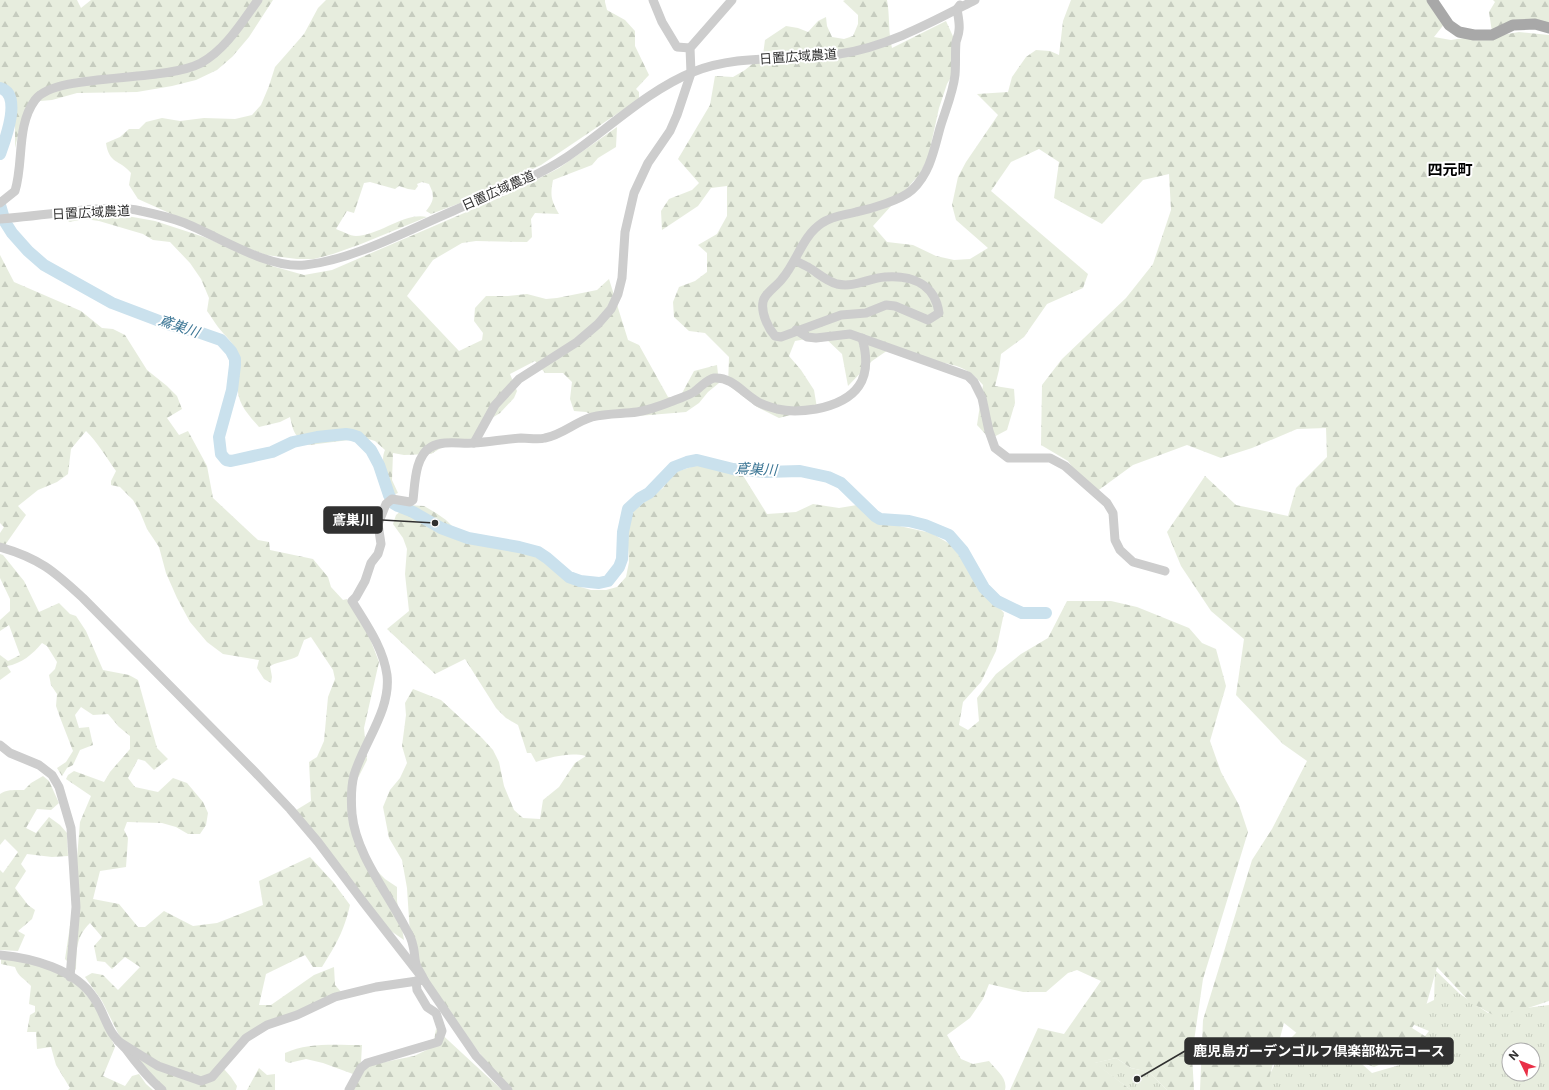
<svg xmlns="http://www.w3.org/2000/svg" width="1549" height="1090" font-family="Inter,'Noto Sans JP',sans-serif">
	<style>
		.grass { fill: url(#grass-tufts); fill-rule: evenodd }
		.forest { fill: url(#forest-firs) }
		.lines { fill: none; stroke-linecap: round; stroke-linejoin: round }
		.river { stroke: #cae1ed; stroke-width: 12 }
		.minor { stroke: #cdcdcd; stroke-width: 9 }
		.major { stroke: #a8a8a8; stroke-width: 11 }
		.labels { text-anchor: middle; stroke-width: 4; stroke-linejoin: round; paint-order: stroke }
		.street-label { font-size: 13px; fill: #303030; stroke: #fff }
		.water-label { font-size: 14px; font-style: italic; fill: #3c7695; stroke: #fff }
		.quarter-label { font-size: 15px; font-weight: bold; fill: #000; stroke: #fff }
		.leader { fill: none; stroke: #303030; stroke-width: 1.5 }
		.callout-dot { fill: #303030; stroke: #fff; stroke-width: 1.5 }
		.callout { fill: #303030; stroke: #303030; stroke-width: 1.5 }
		.callout-label { font-size: 14px; text-anchor: middle; font-weight: bold; fill: #fff }
	</style>
	<defs>
		<pattern id="grass-tufts" width="24" height="20" patternUnits="userSpaceOnUse"><rect width="24" height="20" fill="#e7edde"/><path d="M3 7l-1-3M5 7V3M7 7l1-3M15 17l-1-3M17 17v-4M19 17l1-3" fill="none" stroke="#c6ccbf"/></pattern>
		<pattern id="forest-firs" width="22" height="20" patternUnits="userSpaceOnUse"><rect width="22" height="20" fill="#e7edde"/><path d="M5 1l3.5 6h-7zM16 11l3.5 6h-7z" fill="#c6ccbf"/></pattern>
	</defs>
	<rect width="100%" height="100%" fill="#fff"/>
	<g class="grass">
		<path d="M1435 970 1460 994 1488 1013 1549 1005V1090H1262L1285 1044 1306 1023 1325 1031 1372 1073 1403 1064 1429 1031 1412 1024 1414 1010 1434 1000ZM1509 1050H1533V1074H1509Z"/>
		<polygon points="1116,1058 1131,1068 1149,1072 1167,1090 1131,1090 1094,1063"/>
	</g>
	<g class="forest">
		<polygon points="0,0 77,0 81,8 91,0 273,0 249,37 232,57 217,70 196,80 172,86 137,92 77,93 52,100 40,101 23,115 15,148 15,105 0,93"/>
		<path d="M326 0H605V2L607 10 625 20 635 31V46L649 75 636 89 639 92V99L541 165 463 202 431 214 426 211C434 201 435 196 429 184L422 182 417 184 418 186 415 190 408 189 399 186 395 189 370 182 364 183 354 213 347 211 336 229C342 231 350 236 356 236 379 236 404 212 427 217L361 244 333 254 314 259H297L266 255 247 248 138 199 129 185 131 173C119 159 109 164 106 143L120 137 129 129H139L146 122 162 118 180 121 204 118 235 119 252 115 261 105 269 86 275 67 304 34 318 8Z"/>
		<path d="M845 0H887C890 16 888 32 892 48L946 21 956 43 959 63 947 84 939 108 928 158 919 175 873 226 887 242 913 245 936 256 954 260 970 259 988 248 956 220 952 205 958 177 966 162 998 115 977 94 1008 92 1012 77 1026 57 1036 50 1050 51 1059 55 1063 21 1071 0H1431L1445 23 1434 37 1451 40 1471 37 1485 38 1519 32 1549 35V1001L1525 1009 1495 1016 1470 1002 1437 967 1426 1006 1412 1028 1428 1038 1407 1053 1374 1067 1348 1057 1321 1034 1303 1038 1284 1023 1266 1090H1200L1203 1020 1252 860 1272 829 1307 761 1283 744 1236 695 1244 639 1211 611 1181 566 1167 532 1205 476 1236 505 1288 516 1296 488 1327 457 1326 428 1297 429 1252 448 1221 458 1187 445 1133 465 1092 495 1068 461 1041 445 1042 385 1062 359 1126 298 1153 264 1171 210 1169 174 1143 180 1102 224 1054 198 1059 162 1039 149 1011 162 991 191 1088 274 1083 288 1047 304 1024 337 1001 354 999 370 995 386 1014 389 1015 403 1007 430 990 439 977 425 983 385C965 363 950 365 924 359 913 356 902 351 891 348L872 361 848 386 842 354 823 336 795 341 789 356 801 370 814 390 817 408 779 418 757 407 728 385 729 357 705 333 689 331 674 317 673 302 679 287 695 281 707 272V253L698 245 717 234 727 216V186L711 188 698 206 662 230 661 211 669 199 692 190 699 183 678 159 710 105 715 76 733 77 745 70 763 55 765 40 786 26 798 28 808 32 818 21 826 17 827 26 832 37 844 39 853 36 858 24V15L843 1Z"/>
		<polygon points="1493,0 1549,0 1549,26 1492,32 1489,12 1495,2"/>
		<path d="M617 127 616 147 598 158 592 165 553 180C550 196 551 200 559 214L535 213 531 219 532 237 527 242 476 241 462 243 433 260 407 296 459 351 482 340 483 333 474 321 475 308 486 296H508L527 294 546 299 557 298 597 290 609 279 628 340 639 345 668 397H680L694 371 717 365 719 383 708 392 699 403 686 412 601 419 586 412 574 411 570 399 572 382 563 373H545L535 361 510 374 517 391 514 398 500 413 492 418 480 438 454 440 431 454 404 455 393 453 392 480 398 493 393 495C388 482 379 463 385 450L375 441 365 438 309 445C294 435 294 434 290 417L280 422 259 427C243 409 235 400 238 375 240 364 243 366 238 354 234 343 225 336 218 327 214 322 211 316 207 311L209 298 201 279 190 263 170 242 153 240 143 234 99 221 85 219 69 222 66 217 116 214 155 221 204 237 272 266 304 275 332 270 515 191 559 168Z"/>
		<path d="M0 255 14 282 81 311 102 328 113 329 125 335 147 370 167 386 177 396 182 409 167 418 179 435 188 431 207 466 213 498 258 540 269 542 270 550 313 559 328 577 331 587 343 600 347 599 369 636 379 662 364 728 367 760 349 796 365 859 385 879 397 887V901L404 940 388 929 293 812 311 801 309 762 317 757 324 741 328 697 335 679 333 670 311 637 304 640 298 656C289 661 280 661 270 666L272 677 271 683 264 679 257 668 259 660 223 654 207 642 190 622 177 598 166 573 159 547 147 529 140 512 133 500 120 487 111 485V481L116 471C106 457 98 443 86 431L71 449 68 474 57 482 38 490 18 506 26 515 3 548 0 546V533L4 527 0 523Z"/>
		<path d="M726 462 739 469 767 514 796 512 813 504 839 508 857 505 869 517 880 525H895L931 533 950 544 963 560 975 581 1004 613 996 651 981 682 963 702 959 725 968 730 979 721 977 698 996 674 1021 654 1048 638 1067 601H1111L1137 607 1189 628 1202 643 1216 649 1226 686 1210 741 1221 772 1239 805 1248 832 1203 979 1192 1055 1194 1090H1167L1149 1072 1131 1068 1116 1058 1095 1063 1131 1090H1010L1038 1028 1064 1034 1101 981 1077 970 1068 973 1046 992H1023L989 984 983 999 970 1018 947 1035 961 1059 973 1064 989 1061C996 1070 1008 1078 1005 1090H508L412 965 407 888 402 860 389 838 383 807 390 790 400 778 407 763 402 746 406 715 405 703 413 689 441 700 482 738 493 750 499 762 504 786 514 810 523 818 540 819 543 800 559 787 575 763 586 756C569 752 552 757 536 762L531 753H527L518 725 506 718 496 708 465 659 435 674 387 629 409 611 405 574 407 549 403 538 393 524 396 515 408 505 424 506 436 513 446 520 468 542 496 546 521 545 529 546 548 555 564 570 570 580 577 586 591 590H606L617 587 626 577 629 562 627 529 634 510 663 488 673 473 694 466Z"/>
		<path d="M0 554 3 555 24 581 39 612 59 603 70 614 76 616 86 631 103 670 129 675 138 680 157 748 168 759 154 770 145 761 138 759 128 778 135 787 158 792 173 778 187 783 203 802 208 813 206 825 200 834H188L176 827 162 823 127 822 124 830 128 838 126 867 100 871 93 899 119 904 138 927H145L164 911 193 926 217 923 263 905 259 881 310 857 333 882 350 905C344 931 336 945 322 967H313L305 955 266 974 259 1005H271L314 975 334 967 335 985 342 993 248 1033 224 1069 231 1077 237 1086 236 1090H157L150 1085 141 1069 126 1049 102 1001 85 977 92 973 103 975 118 990 140 967 125 957 112 969 105 962 97 961 94 946 102 937 90 923C75 938 77 950 76 970L65 959 73 906 80 822 91 796 66 779 68 775 74 771 104 782 110 772 130 749V736L119 727 108 714 93 715 81 707 75 715 79 728 89 727 93 745 80 750 73 765 67 768 62 776 57 768 66 762 73 751 61 720 56 706 57 694 51 685 49 675 55 669 57 662 47 646 42 643C33 654 21 664 7 666L11 672 0 680V655L8 661 20 655 9 625 0 631V620L10 611V599L0 578Z"/>
		<path d="M43 776 49 781 59 803 51 810 37 809 26 828 36 833 49 817 60 825 67 833 68 856 52 857 27 854 21 864 26 871 15 888 28 905 35 910 32 919 18 931 25 935 18 951 0 950V870L3 873 18 852 5 839 0 845V794C6 789 16 790 24 790L31 783Z"/>
		<path d="M1 958 65 970 99 1010 115 1047 103 1076 125 1086 132 1076 139 1074 146 1084 153 1090H68L70 1088 56 1065 51 1047 37 1049 36 1032H27L30 1015 35 1012V1006L29 1004 31 986C24 978 18 977 15 967L1 964Z"/>
		<polygon points="436,1029 502,1090 351,1090 359,1074 370,1065 414,1056 433,1047"/>
		<path d="M362 1045 361 1062 353 1074 323 1063 306 1059 289 1063 285 1061V1053C308 1042 337 1045 362 1045Z"/>
		<polygon points="259,1068 267,1075 275,1074 275,1090 247,1090"/>
	</g>
	<g class="lines">
		<g class="river">
			<path d="M0 88C23 94 5 140 0 154"/>
			<polyline points="0,205 5,222 12,233 28,251 44,265 112,303 170,325 201,333 221,340 231,351 235,359 235,365 232,390 219,437 221,454 226,460 231,461 272,452 293,442 317,437 346,434 352,435 358,437 371,450 379,465 389,495 393,503 398,506 413,512 441,528 468,538 519,547 538,552 547,558 569,577 580,581 599,583 608,581 619,567 622,559 623,532 628,509 640,498 649,493 674,467 687,462 697,460 733,469 765,472 800,471 828,477 841,483 875,516 880,519 909,521 925,525 949,535 963,551 984,588 997,601 1022,613 1046,613"/>
		</g>
		<g class="minor">
			<polyline points="653,0 662,22 677,47 690,48"/>
			<path d="M0 203 15 191C24 162 16 126 35 100 55 72 163 83 201 63 226 49 242 22 258 0"/>
			<path d="M0 219C24 217 49 214 73 211 95 209 120 206 141 211 155 214 169 217 182 222 217 235 266 269 305 265 353 260 408 230 453 211 489 195 534 179 567 157 607 130 648 90 693 72 740 53 789 62 839 54 887 47 932 22 975 0"/>
			<path d="M795 260C799 263 804 265 808 267 818 273 826 281 837 284 854 288 869 278 885 277 912 275 935 284 939 313L928 320 895 306 886 305 866 313 841 315 781 337 775 336C768 328 761 313 763 302 764 294 777 286 782 279 797 262 802 236 822 223 832 216 845 215 856 212 871 209 901 200 912 190 930 173 934 150 940 128 945 111 953 93 955 75 956 64 955 53 956 42 957 38 959 34 959 30 960 24 958 16 957 9L960 5"/>
			<polyline points="796,330 807,337 816,338 850,334 968,376 974,382 982,398 989,431 995,448 1008,458 1050,458 1065,466 1107,503 1113,513 1115,540 1120,550 1133,562 1165,571"/>
			<polyline points="474,443 495,405 519,379 577,342 598,324 611,309 618,294 622,278 625,232 634,193 648,163 670,131 677,115 691,73 690,48 732,0"/>
			<path d="M0 547C39 558 54 571 83 598L254 771 290 809 318 842 364 903 424 980 476 1056 508 1090"/>
			<polyline points="0,745 10,753 39,765 52,775 59,787 71,828 76,907 70,977"/>
			<path d="M0 955C32 958 75 969 94 998 102 1009 105 1022 112 1033 116 1039 121 1044 126 1049 137 1064 148 1078 162 1090"/>
			<path d="M424 980C422 975 419 971 417 967 414 960 415 952 413 946 412 940 409 934 406 929 388 893 356 855 352 814 351 801 351 787 354 775 364 742 391 710 387 675 383 647 366 624 352 601L356 597 365 581 371 563 378 554 381 544 378 524 386 504 392 499 410 502 413 500C415 483 415 456 431 447 443 440 460 444 473 443 489 442 505 439 521 438 529 438 538 440 545 438 562 435 575 422 592 417 607 413 622 414 637 412 651 410 665 404 678 399 683 397 689 395 694 392 700 388 707 379 714 378 732 377 741 391 755 400 761 405 770 407 777 409 790 412 804 411 816 409 857 401 874 379 862 338"/>
			<polyline points="118,1041 158,1066 201,1081 212,1077 246,1038 267,1025 297,1015 335,997 376,987 424,980"/>
			<polyline points="349,1090 361,1068 367,1063 438,1042 442,1031 436,1013 427,1007 417,990 416,981"/>
		</g>
		<polyline class="major" points="1432,0 1449,25 1459,32 1474,35 1492,35 1513,25 1535,24 1549,28"/>
	</g>
	<g class="labels">
		<g class="street-label">
			<text transform="translate(798 56) rotate(-4)" y="5">日置広域農道</text>
			<text transform="translate(498 190) rotate(-24)" y="5">日置広域農道</text>
			<text transform="translate(91 212) rotate(-3)" y="5">日置広域農道</text>
		</g>
		<g class="water-label">
			<text transform="translate(179 326) rotate(19)" y="5">鳶巣川</text>
			<text transform="translate(756 469) rotate(3)" y="5">鳶巣川</text>
		</g>
		<g class="quarter-label">
			<text x="1450" y="175">四元町</text>
		</g>
	</g>
	<path class="leader" d="M435 523L382 520M1137 1079L1185 1051"/>
	<g class="callout-dot">
		<circle cx="435" cy="523" r="4"/>
		<circle cx="1137" cy="1079" r="4"/>
	</g>
	<g class="callout">
		<rect x="324" y="507" width="58" height="26" rx="4"/>
		<rect x="1185" y="1038" width="268" height="26" rx="4"/>
	</g>
	<g class="callout-label">
		<text x="353" y="525">鳶巣川</text>
		<text x="1319" y="1056">鹿児島ガーデンゴルフ倶楽部松元コース</text>
	</g>
	<g transform="translate(1521 1062) rotate(313)"><circle r="19" fill="#ffffff" stroke="#acacac"/>
	<path d="M0-3L7 15L0 10L-7 15Z" fill="#e93047"/>
	<text y="-6" font-size="11" font-weight="bold" text-anchor="middle" fill="#303030">N</text>
	</g>
</svg>
